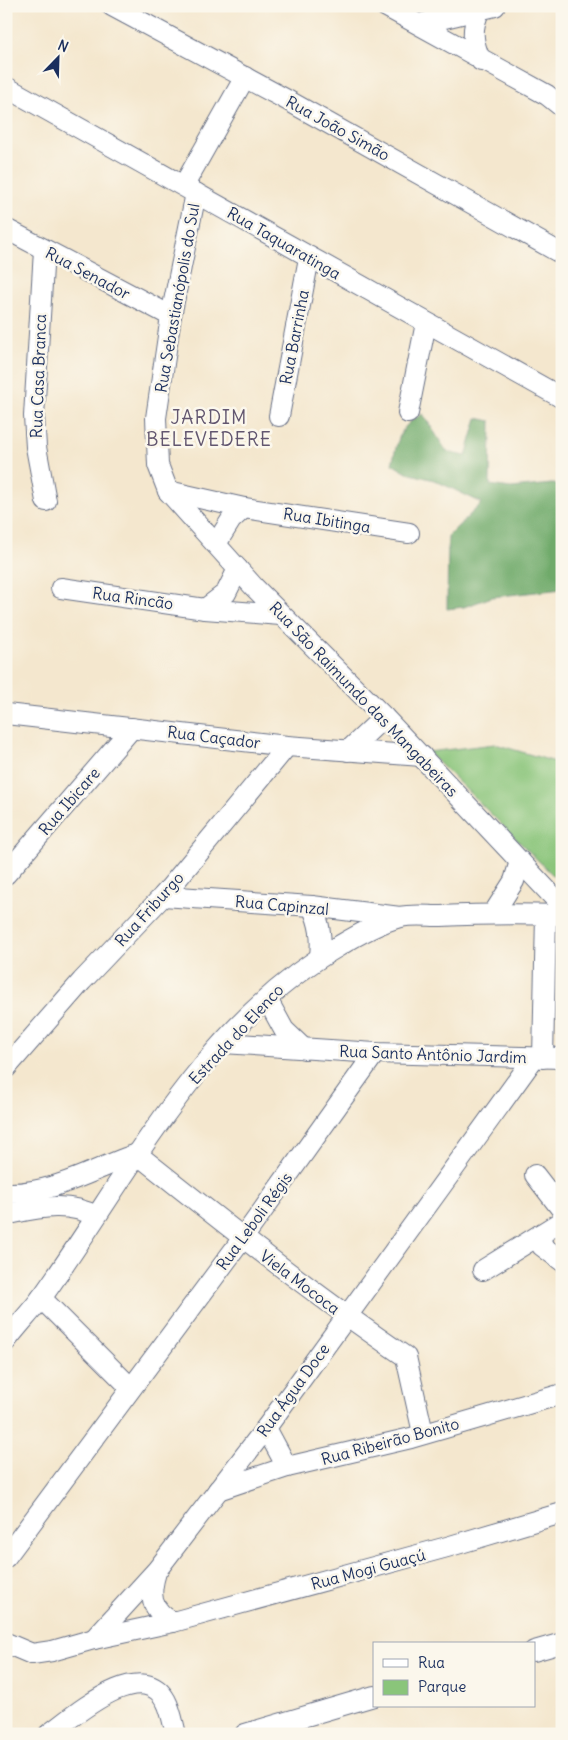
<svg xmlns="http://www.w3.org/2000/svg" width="568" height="1740" font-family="Delius,sans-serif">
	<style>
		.green { fill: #8ac57a; stroke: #527a6c }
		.forest { fill: #6faa6a; stroke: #456c64 }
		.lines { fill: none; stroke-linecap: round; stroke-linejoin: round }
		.minor-casing { stroke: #676f85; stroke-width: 22 }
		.minor { stroke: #fff; stroke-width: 20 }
		.labels { text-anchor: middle; stroke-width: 5; stroke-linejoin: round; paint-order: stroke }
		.street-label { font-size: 16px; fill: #1b2f5e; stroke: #fbf7ec }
		.quarter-label { font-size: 19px; letter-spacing: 1px; fill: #62566f; stroke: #fbf7ec }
	</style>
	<rect width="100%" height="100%" fill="#fbf7ec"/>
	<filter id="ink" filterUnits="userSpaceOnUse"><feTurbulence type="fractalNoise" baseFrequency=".02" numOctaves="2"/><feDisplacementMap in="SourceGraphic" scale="10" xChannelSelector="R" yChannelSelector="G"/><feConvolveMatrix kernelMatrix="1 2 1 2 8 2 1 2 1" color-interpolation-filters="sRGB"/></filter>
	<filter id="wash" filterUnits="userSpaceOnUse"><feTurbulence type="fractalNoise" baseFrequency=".0096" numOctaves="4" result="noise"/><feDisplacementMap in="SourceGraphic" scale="20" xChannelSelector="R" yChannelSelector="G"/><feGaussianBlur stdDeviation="1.12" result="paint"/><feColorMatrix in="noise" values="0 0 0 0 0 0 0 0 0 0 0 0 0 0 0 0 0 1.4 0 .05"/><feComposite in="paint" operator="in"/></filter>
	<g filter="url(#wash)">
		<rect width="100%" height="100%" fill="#f4e7ce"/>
		<polygon class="green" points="495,744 562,764 562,884 428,752"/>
		<path class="forest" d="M423 414 447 452 466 456 477 418 491 421 490 485 511 488 552 484 562 485V589L492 597 464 607 447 609 448 536 482 503 434 480 407 473 392 464C398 440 399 425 423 414Z"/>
	</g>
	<g filter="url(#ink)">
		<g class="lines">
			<defs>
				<g id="minor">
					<polyline points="112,6 287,100 562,254"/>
					<polyline points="385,6 547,95 562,107"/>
					<path d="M480 9C471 29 472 41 481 61"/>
					<polyline points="419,24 495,6"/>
					<polyline points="6,87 562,398"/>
					<polyline points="184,185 245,77"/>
					<polyline points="196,193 171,316 156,418 158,465 168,491 254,587 384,717 562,906"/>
					<polyline points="6,229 171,316"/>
					<polyline points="44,250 34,416 36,447 46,501"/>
					<polyline points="408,413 426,323"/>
					<polyline points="279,416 309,258"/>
					<polyline points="168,491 244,508 409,533"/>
					<polyline points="216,544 231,520 244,508"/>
					<polyline points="61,588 205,609 281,615"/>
					<polyline points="205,609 226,593 238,569"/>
					<polyline points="6,714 287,746 422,756"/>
					<polyline points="348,751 384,717"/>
					<polyline points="6,874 132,728"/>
					<polyline points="163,896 312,906 400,917"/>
					<path d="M312 906C320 924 322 937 320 957"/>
					<polyline points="493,914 514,881 520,861"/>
					<polyline points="267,999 284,1030 304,1049"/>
					<polyline points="223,1043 375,1053 562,1058"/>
					<polyline points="543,1058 546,915"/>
					<polyline points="6,1068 82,981 163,896 287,746"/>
					<path d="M137 1154C225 1224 313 1294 406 1357L423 1433"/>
					<polyline points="535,1175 562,1210"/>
					<path d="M6 1193C52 1195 95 1168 137 1154"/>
					<path d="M14 1213C42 1207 69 1202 96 1216"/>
					<polyline points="541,1234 542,1246 562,1261"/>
					<polyline points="483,1270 562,1221"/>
					<polyline points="41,1298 131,1388"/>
					<path d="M6 1341C17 1326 31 1312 42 1297 130 1174 202 1025 339 946 357 935 379 923 400 917 412 914 428 916 441 916 481 914 521 914 562 915"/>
					<polyline points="266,1428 287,1467"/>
					<polyline points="218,1490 287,1467 411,1438 562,1394"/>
					<polyline points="6,1557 243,1238 375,1053"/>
					<path d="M156 1572C149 1595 150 1610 173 1622"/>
					<polyline points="94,1639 157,1570 266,1428 534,1058"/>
					<polyline points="6,1643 32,1654 52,1651 94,1639 173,1622 447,1547 562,1513"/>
					<polyline points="534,1651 562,1643"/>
					<path d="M49 1734C74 1716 142 1655 166 1701 171 1710 173 1723 176 1734"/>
					<polyline points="245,1734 374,1696"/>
				</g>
			</defs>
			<use href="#minor" class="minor-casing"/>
			<use href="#minor" class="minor"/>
		</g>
	</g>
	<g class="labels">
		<g class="street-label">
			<text transform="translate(338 128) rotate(29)" y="6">Rua João Simão</text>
			<text transform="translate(284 243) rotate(30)" y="6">Rua Taquaratinga</text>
			<text transform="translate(88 273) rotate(28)" y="6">Rua Senador</text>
			<text transform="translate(177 298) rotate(-80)" y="6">Rua Sebastianópolis do Sul</text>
			<text transform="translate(294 337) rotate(-79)" y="6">Rua Barrinha</text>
			<text transform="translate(38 376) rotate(-88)" y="6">Rua Casa Branca</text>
			<text transform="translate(327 520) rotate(9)" y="6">Rua Ibitinga</text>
			<text transform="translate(133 598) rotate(8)" y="6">Rua Rincão</text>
			<text transform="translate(364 699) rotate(46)" y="6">Rua São Raimundo das Mangabeiras</text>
			<text transform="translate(214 737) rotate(7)" y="6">Rua Caçador</text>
			<text transform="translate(69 801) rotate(-49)" y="6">Rua Ibicare</text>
			<text transform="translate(282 905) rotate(5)" y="6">Rua Capinzal</text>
			<text transform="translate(149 909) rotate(-48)" y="6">Rua Friburgo</text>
			<text transform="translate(236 1034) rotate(-47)" y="6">Estrada do Elenco</text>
			<text transform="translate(433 1054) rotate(2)" y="6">Rua Santo Antônio Jardim</text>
			<text transform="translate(254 1221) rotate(-54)" y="6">Rua Leboli Régis</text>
			<text transform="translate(300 1282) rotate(37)" y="6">Viela Mococa</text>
			<text transform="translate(293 1390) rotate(-54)" y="6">Rua Água Doce</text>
			<text transform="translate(390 1441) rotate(-15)" y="6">Rua Ribeirão Bonito</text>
			<text transform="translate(368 1569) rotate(-15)" y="6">Rua Mogi Guaçú</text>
		</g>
		<g class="quarter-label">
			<text x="209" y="424">JARDIM<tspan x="209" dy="22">BELEVEDERE</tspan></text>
		</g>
	</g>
	<rect width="568" height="1740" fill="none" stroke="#fbf7ec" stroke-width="25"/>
	<rect x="373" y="1642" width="162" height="65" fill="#fbf7ec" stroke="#a1a7b3"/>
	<rect x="383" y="1659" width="25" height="8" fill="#ffffff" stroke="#a1a7b3"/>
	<text x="418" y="1668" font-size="15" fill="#1b2f5e">Rua</text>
	<rect x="383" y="1680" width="25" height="15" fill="#8ac57a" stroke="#a1a7b3"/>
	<text x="418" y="1692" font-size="15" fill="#1b2f5e">Parque</text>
	<g transform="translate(58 58) rotate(23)" stroke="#fbf7ec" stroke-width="4" paint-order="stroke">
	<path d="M0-4L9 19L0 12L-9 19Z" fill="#1b2f5e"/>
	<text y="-8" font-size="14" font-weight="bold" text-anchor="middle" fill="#1b2f5e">N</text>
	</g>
</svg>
